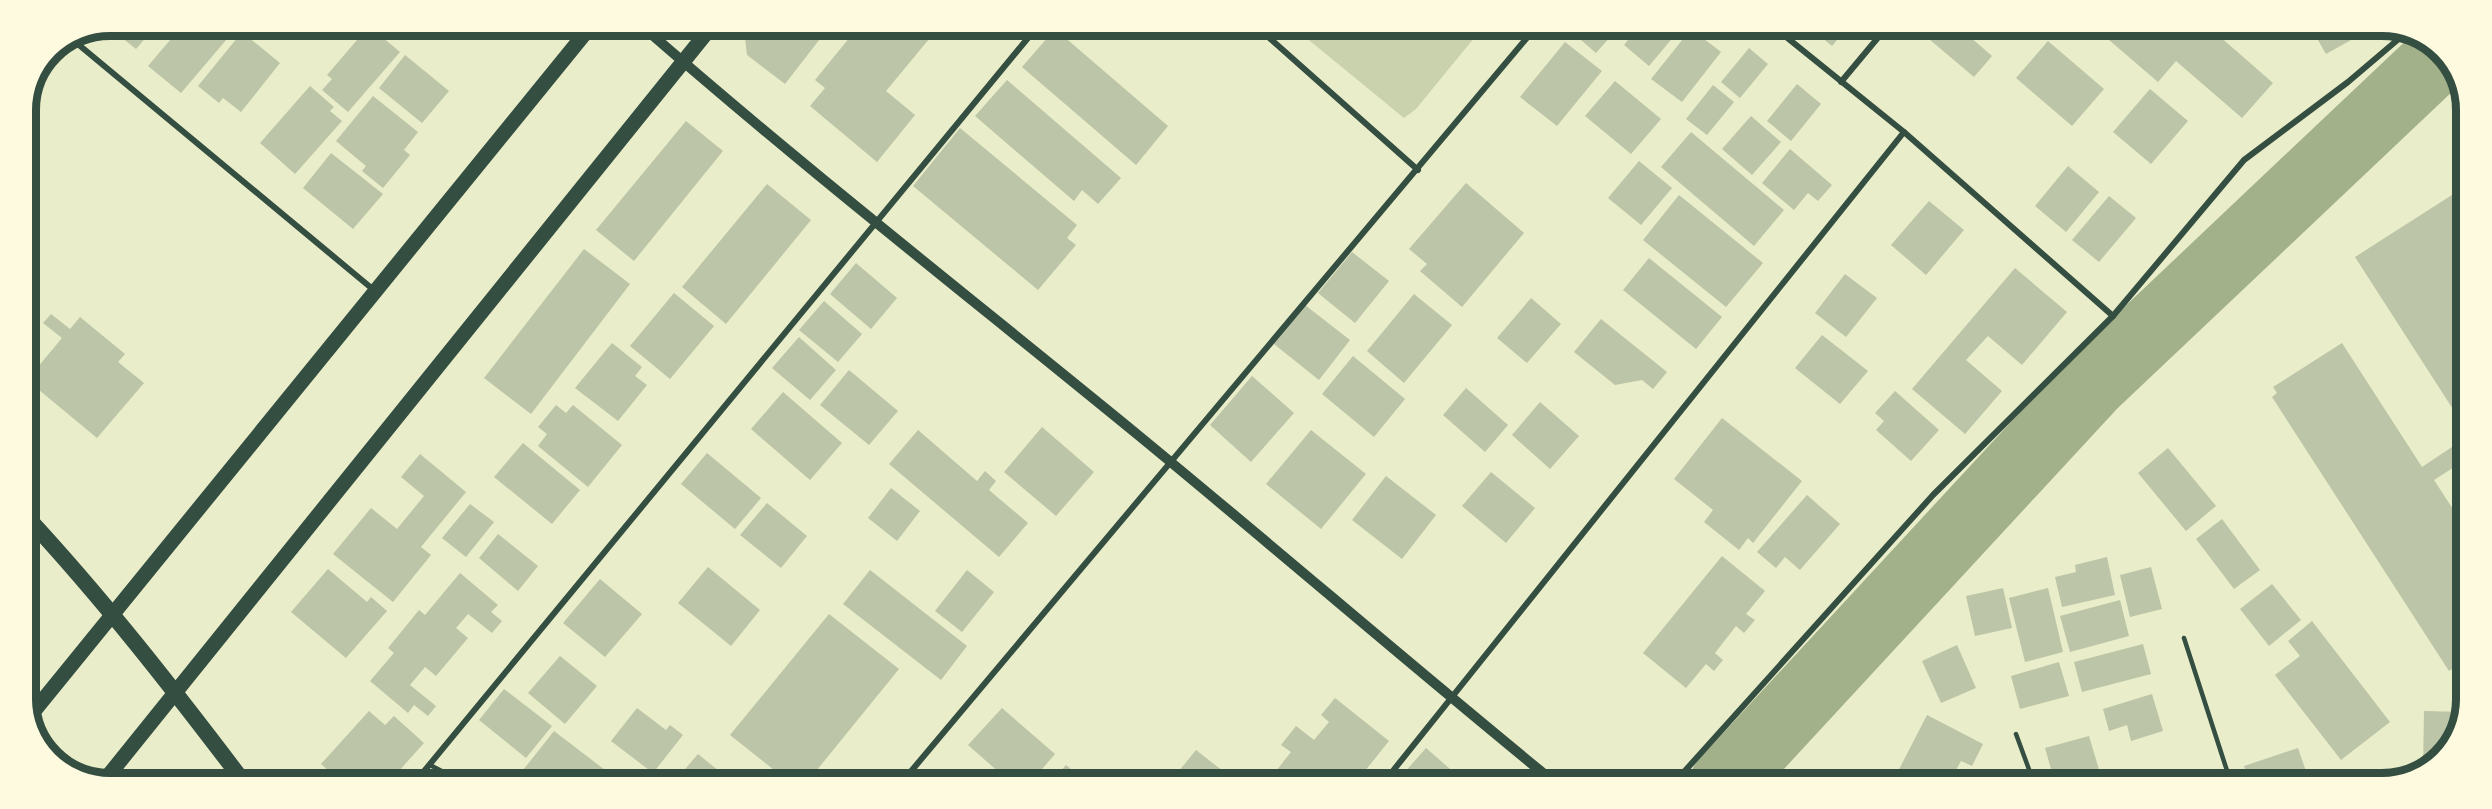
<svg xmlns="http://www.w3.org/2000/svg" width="2492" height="809" font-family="Inter,sans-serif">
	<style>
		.green { fill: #cad2ad }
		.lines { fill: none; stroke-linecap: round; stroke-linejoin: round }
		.river { stroke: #a3b18a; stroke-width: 69 }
		.building { fill: #bcc5a7 }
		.service { stroke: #344e41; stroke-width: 4.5 }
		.minor { stroke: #344e41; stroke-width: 6 }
		.tertiary { stroke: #344e41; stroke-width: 10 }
		.primary { stroke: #344e41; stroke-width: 15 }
		.trunk { stroke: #344e41; stroke-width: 16 }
		.rim { fill: none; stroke: #344e41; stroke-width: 8 }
	</style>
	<rect width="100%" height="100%" fill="#e9edc9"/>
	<polygon class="green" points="1293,27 1483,27 1416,109 1404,118"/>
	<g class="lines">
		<polyline class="river" points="1724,783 2092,385 2443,53"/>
	</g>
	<g class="building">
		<polygon points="123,26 156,26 136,49 116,33"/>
		<polygon points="182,26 238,26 181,93 148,66"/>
		<polygon points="296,26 314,26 307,35"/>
		<polygon points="369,26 400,52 348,112 322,90 332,79 327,75"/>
		<polygon points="754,26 830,26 785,84 747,55 745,38"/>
		<polygon points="859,26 939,27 886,91 915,115 877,162 810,106 825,88 815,80"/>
		<polygon points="1566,27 1619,27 1596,53"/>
		<polygon points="1638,27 1677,28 1681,28 1649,66 1624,45"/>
		<polygon points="1810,28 1847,28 1832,46"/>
		<polygon points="1916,28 1976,28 1969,36 1992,56 1974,77"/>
		<polygon points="2001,28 2019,28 2012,37"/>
		<polygon points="2086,28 2106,28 2098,38"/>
		<polygon points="2119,28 2210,28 2273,83 2242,118 2176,61 2158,82 2109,40"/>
		<polygon points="2311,28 2356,28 2360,35 2326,54"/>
		<polygon points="1055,29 1168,126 1136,165 1022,67"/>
		<polygon points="1691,29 1721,52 1682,102 1651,79"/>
		<polygon points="242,32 280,63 241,112 223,98 219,103 198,86"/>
		<polygon points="2048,41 2104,89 2072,126 2016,78"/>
		<polygon points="1565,42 1602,71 1557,126 1520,97"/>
		<polygon points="1749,48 1768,64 1740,98 1721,82"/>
		<polygon points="405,55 449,91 422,123 379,88"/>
		<polygon points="1007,80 1121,178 1098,204 1082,190 1074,201 975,116"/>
		<polygon points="1615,81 1661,119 1631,154 1585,116"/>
		<polygon points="1797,84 1821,104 1791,141 1767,121"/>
		<polygon points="1713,85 1734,102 1707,135 1686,119"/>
		<polygon points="310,86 334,107 330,111 342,121 295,174 260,143"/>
		<polygon points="2150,89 2188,121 2151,164 2113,132"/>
		<polygon points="373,96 418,132 404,150 410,155 383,188 362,171 366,166 336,141"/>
		<polygon points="1751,116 1781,142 1752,175 1722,149"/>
		<polygon points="686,121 723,151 634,261 596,230"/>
		<polygon points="960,128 1077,225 1067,238 1076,245 1038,290 913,186"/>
		<polygon points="1691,132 1784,210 1754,246 1661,167"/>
		<polygon points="1790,149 1832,185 1818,201 1808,193 1794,210 1762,183"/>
		<polygon points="331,153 383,194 353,229 303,188"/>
		<polygon points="1639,161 1672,188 1641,225 1608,198"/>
		<polygon points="2068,166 2099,192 2066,232 2035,206"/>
		<polygon points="1466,183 1524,233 1462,307 1420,271 1427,264 1409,249"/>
		<polygon points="767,184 811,220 726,324 682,287"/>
		<polygon points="2466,186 2465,413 2458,417 2355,257"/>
		<polygon points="1679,195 1763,263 1726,307 1643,240"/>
		<polygon points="2109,196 2136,218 2099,262 2072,240"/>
		<polygon points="1929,201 1964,230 1926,275 1891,245"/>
		<polygon points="584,249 630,284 531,414 484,378"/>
		<polygon points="1352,252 1389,281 1355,323 1318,293"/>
		<polygon points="1649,258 1722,317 1696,349 1623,290"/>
		<polygon points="856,263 897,298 871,329 830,294"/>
		<polygon points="2015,268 2067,312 2022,365 1988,336 1966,360 2002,391 1965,434 1912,389"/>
		<polygon points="1845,274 1877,298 1846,337 1815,313"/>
		<polygon points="674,293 714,326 670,379 630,346"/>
		<polygon points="1414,294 1452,325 1404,383 1367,351"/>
		<polygon points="1531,298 1561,324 1527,363 1497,338"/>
		<polygon points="824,301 862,334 838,362 799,330"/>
		<polygon points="1305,305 1350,340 1319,380 1274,344"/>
		<polygon points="51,314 70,329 80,317 125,354 118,362 144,383 97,438 27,380 62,338 43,323"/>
		<polygon points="1601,319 1667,372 1653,389 1642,380 1615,385 1574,352"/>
		<polygon points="1822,335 1868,371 1840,404 1795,368"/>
		<polygon points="799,337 836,370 810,400 772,368"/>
		<polygon points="612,343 642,367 635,376 647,385 618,421 575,388"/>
		<polygon points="2342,343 2422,467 2452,447 2462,462 2434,480 2464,526 2464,661 2449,671 2272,397 2277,393 2273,387"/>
		<polygon points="1353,356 1405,399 1374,437 1322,394"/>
		<polygon points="849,370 898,411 869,445 820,405"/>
		<polygon points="1252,376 1294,413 1251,462 1210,425"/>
		<polygon points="1466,388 1508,425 1485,452 1443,415"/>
		<polygon points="1895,391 1939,430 1911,461 1876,430 1884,421 1875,413"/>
		<polygon points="783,392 842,443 810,480 751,429"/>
		<polygon points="1540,402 1579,436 1550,469 1512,435"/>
		<polygon points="556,405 566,413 573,405 622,445 588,487 538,446 547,434 538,427"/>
		<polygon points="1722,418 1802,481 1753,543 1748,538 1739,550 1704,522 1713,510 1674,479"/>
		<polygon points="1042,427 1094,472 1056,516 1004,472"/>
		<polygon points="918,430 977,481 985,471 996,481 989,490 1028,523 999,557 889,464"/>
		<polygon points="1311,430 1366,474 1321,529 1266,484"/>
		<polygon points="523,443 580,490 552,524 494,477"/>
		<polygon points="2168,448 2216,506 2186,531 2138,473"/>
		<polygon points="707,453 761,498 735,529 681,484"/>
		<polygon points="420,454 466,492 421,547 431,555 393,602 333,554 371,508 397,529 424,496 401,477"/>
		<polygon points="1491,472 1535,508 1506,543 1462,506"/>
		<polygon points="1386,476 1436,515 1402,559 1352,520"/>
		<polygon points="891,488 920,511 897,541 868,518"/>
		<polygon points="1807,495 1840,524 1800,570 1785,557 1776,568 1757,552"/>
		<polygon points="767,503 807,536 781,568 740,535"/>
		<polygon points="470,504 494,522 466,557 442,538"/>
		<polygon points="2222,519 2260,570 2234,589 2196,539"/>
		<polygon points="498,534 538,566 518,591 479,558"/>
		<polygon points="1722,556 1765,591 1746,614 1755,620 1744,633 1736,626 1715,653 1723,660 1714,671 1706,664 1686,688 1643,653"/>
		<polygon points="2107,557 2115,595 2062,607 2055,577 2076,572 2075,565"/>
		<polygon points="708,567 760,610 731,646 678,603"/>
		<polygon points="2151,567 2162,609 2130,617 2120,575"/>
		<polygon points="328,569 367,602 371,597 387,611 346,658 291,612"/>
		<polygon points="870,570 967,646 941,680 843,604"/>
		<polygon points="967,570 994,592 962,632 935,611"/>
		<polygon points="460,573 498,605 491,612 502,621 492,633 468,614 456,628 468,638 436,676 425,667 410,685 436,706 428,716 414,705 408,713 370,681 394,653 388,648 419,610 425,615"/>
		<polygon points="600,579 642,614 605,657 563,623"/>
		<polygon points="2272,584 2301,620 2269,646 2240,609"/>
		<polygon points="2003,588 2012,628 1975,636 1966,596"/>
		<polygon points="2048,588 2063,652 2025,662 2009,598"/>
		<polygon points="2120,600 2129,636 2070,652 2060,616"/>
		<polygon points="829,614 899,669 808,781 788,781 730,735"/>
		<polygon points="2312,621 2390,722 2341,760 2275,675 2300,656 2288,641"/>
		<polygon points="2143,644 2151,674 2082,692 2074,662"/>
		<polygon points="1957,645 1976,688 1941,703 1922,661"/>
		<polygon points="560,656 597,686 565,724 528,693"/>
		<polygon points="2059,662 2069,696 2020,709 2011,676"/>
		<polygon points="504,689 552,726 526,758 479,720"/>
		<polygon points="2152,694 2163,731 2131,741 2127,725 2109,731 2103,709"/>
		<polygon points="1335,698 1389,741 1356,782 1282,782 1273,775 1291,752 1281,745 1296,726 1314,740 1329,722 1321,715"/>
		<polygon points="637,708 666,730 670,725 683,735 653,773 611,741"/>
		<polygon points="1002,708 1055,754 1031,782 1010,782 968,745"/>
		<polygon points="369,711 385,725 394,716 424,743 390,781 340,781 321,764"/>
		<polygon points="2424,711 2464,712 2464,721 2433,766 2423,770"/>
		<polygon points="1927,715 1983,744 1972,766 1961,761 1949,783 1892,783"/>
		<polygon points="554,731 605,770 596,781 529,781 520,774"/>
		<polygon points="2089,736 2103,783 2055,783 2045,748"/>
		<polygon points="1426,748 1465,782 1396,782"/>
		<polygon points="2298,748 2310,783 2250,783 2244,766"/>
		<polygon points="1196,750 1228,775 1222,782 1170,782"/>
		<polygon points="698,754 730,780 729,781 675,781"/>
		<polygon points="1066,765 1086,782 1051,782"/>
		<polygon points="2173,771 2177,783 2136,783"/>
		<polygon points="2398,771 2399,778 2383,783 2336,783 2336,775"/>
	</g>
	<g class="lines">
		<g class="service">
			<polyline points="2184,638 2231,783"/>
			<polyline points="2016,734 2034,783"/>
			<polyline points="430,765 461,781"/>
		</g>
		<g class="minor">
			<polyline points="1257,27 1418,170"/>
			<polyline points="1775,28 1904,132 2113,316"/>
			<polyline points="73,40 375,291"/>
			<polyline points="1841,82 1886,28"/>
			<polyline points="416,781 1037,27"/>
			<polyline points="902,782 1536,27"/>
			<polyline points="1384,782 1904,132"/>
			<polyline points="1674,783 1933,495 2113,316 2244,160 2348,82 2408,31"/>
		</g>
		<path class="tertiary" d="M642 26C803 167 972 299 1138 435 1278 550 1414 668 1554 782"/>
		<g class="primary">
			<polyline points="30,716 591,26"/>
			<polyline points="104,781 712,26"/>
		</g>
		<path class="trunk" d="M26 516C104 600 174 690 243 781"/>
	</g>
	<path d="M0 0H2492V809H0ZM110 36H2382A74 74 0 0 1 2456 110V699A74 74 0 0 1 2382 773H110A74 74 0 0 1 36 699V110A74 74 0 0 1 110 36Z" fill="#fefae0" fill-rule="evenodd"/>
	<path class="rim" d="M110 36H2382A74 74 0 0 1 2456 110V699A74 74 0 0 1 2382 773H110A74 74 0 0 1 36 699V110A74 74 0 0 1 110 36Z"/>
</svg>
